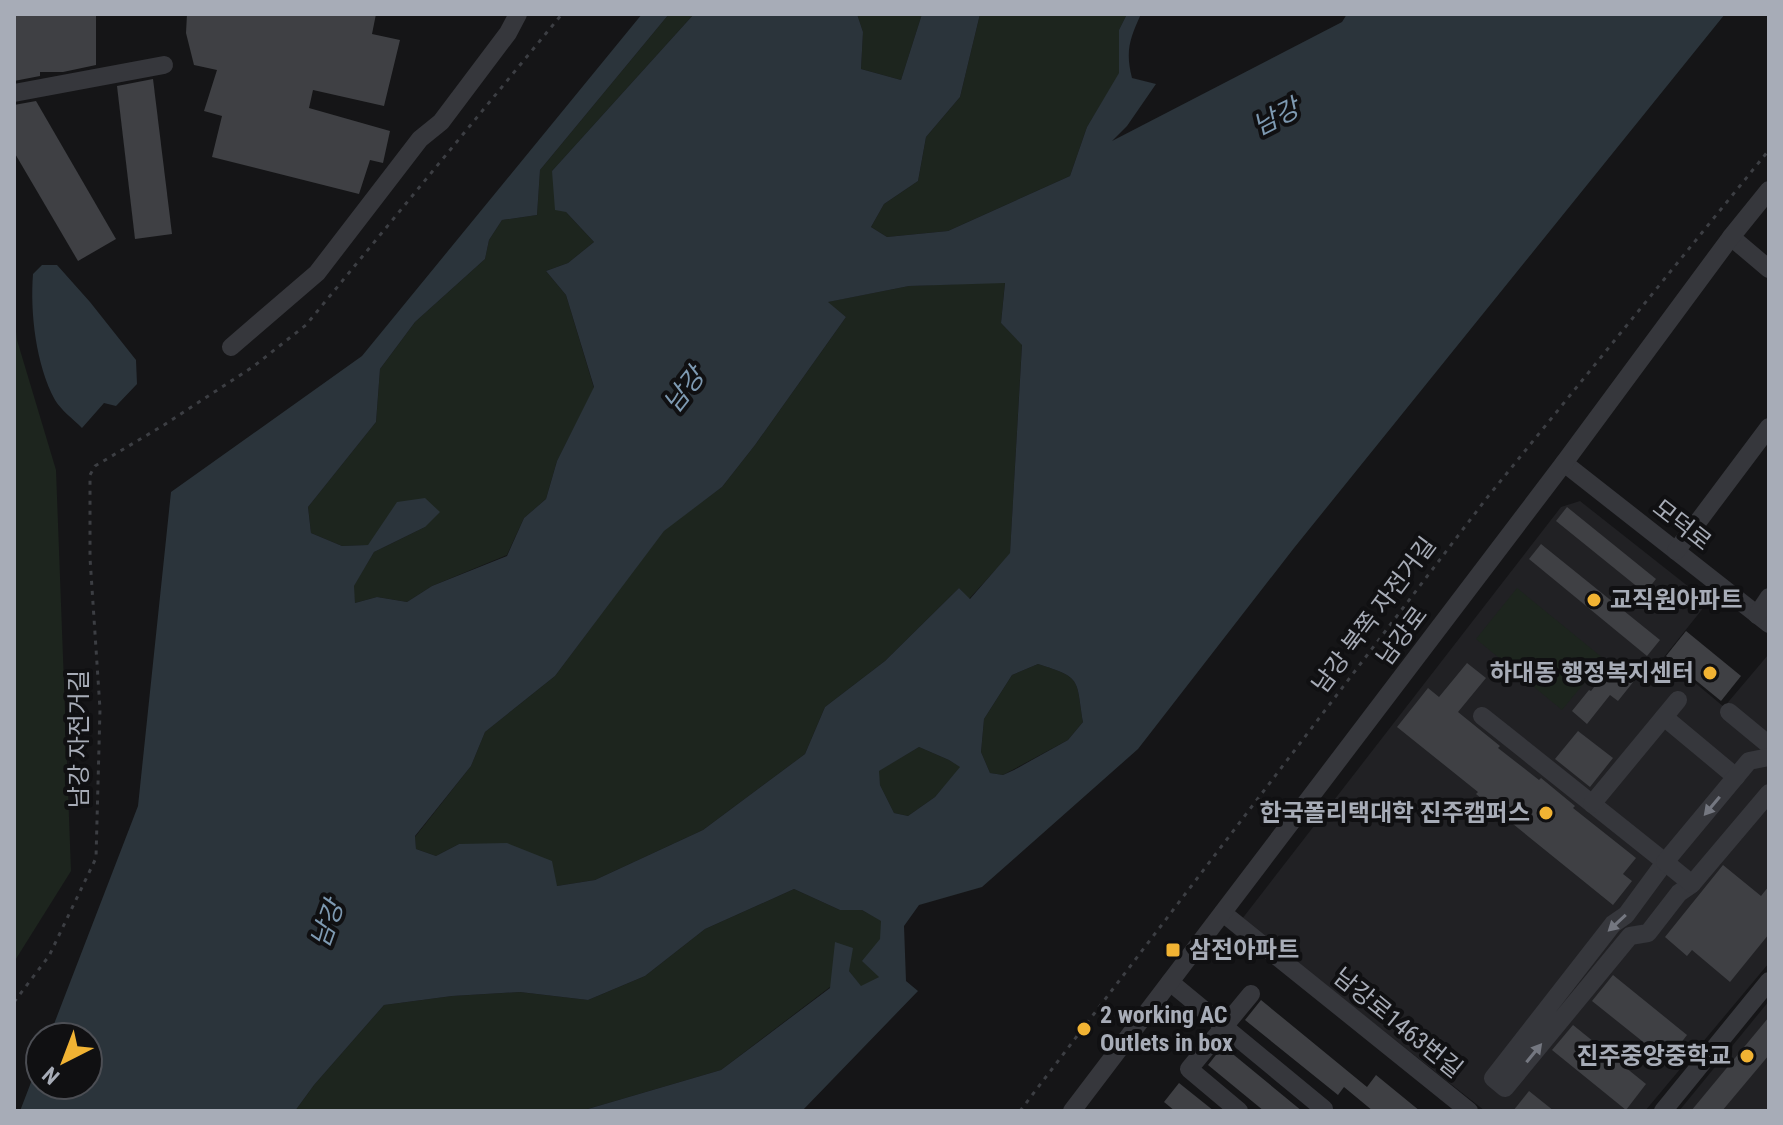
<svg xmlns="http://www.w3.org/2000/svg" width="1783" height="1125" font-family="'Roboto Condensed','Noto Sans KR',sans-serif">
	<style>
		.built { fill: #212124 }
		.green { fill: #1d251e }
		.water { fill: #2b343b; fill-rule: evenodd }
		.building { fill: #3f4044 }
		.lines { fill: none; stroke-linecap: round; stroke-linejoin: round }
		.path { stroke: #3c3e43; stroke-width: 3; stroke-dasharray: 4 6; stroke-linecap: butt }
		.minor { stroke: #36373c; stroke-width: 18 }
		.oneway { fill: #747780 }
		.poi-dot { fill: #f1b333; stroke: #101012; stroke-width: 3 }
		.labels { text-anchor: middle; stroke-width: 8; stroke-linejoin: round; paint-order: stroke }
		.street-label { font-size: 24px; fill: #a7acb7; stroke: #101012 }
		.poi-label { font-size: 24px; font-weight: bold; fill: #a7acb7; stroke: #101012; text-anchor: start }
		.water-label { font-size: 26px; font-style: italic; fill: #7e9ab2; stroke: #101012 }
	</style>
	<rect width="100%" height="100%" fill="#151517"/>
	<g class="built">
		<polygon points="1580,501 1708,602 1664,657 1724,707 1768,655 1769,656 1769,963 1645,1111 1485,1111 1242,919 1561,507"/>
		<polygon points="1769,1001 1769,1111 1679,1111"/>
	</g>
	<g class="green">
		<polygon points="669,14 694,14 552,171 566,212 594,242 568,263 546,271 566,295 594,388 557,461 546,499 524,518 507,555 432,586 407,602 377,597 355,603 353,587 374,552 425,527 368,545 342,546 311,533 308,507 376,422 380,369 415,322 485,259 489,240 502,220 537,215 540,170"/>
		<polygon points="857,14 922,14 901,80 861,69 863,32"/>
		<polygon points="980,14 1127,14 1119,30 1120,73 1087,127 1070,176 948,231 887,237 871,227 884,204 918,181 926,137 960,97"/>
		<polygon points="1005,282 1001,323 1022,344 1010,554 969,599 959,588 885,661 825,707 805,754 703,830 595,880 557,886 459,844 436,856 416,849 415,837 471,766 485,732 555,676 664,530 722,487 755,445 846,317 827,302 909,286"/>
		<polygon points="14,313 17,340 56,470 71,871 14,962"/>
		<polygon points="1517,588 1604,659 1562,710 1476,639"/>
		<path d="M1038 664C1082 678 1076 678 1083 722L1068 740 1003 775 990 773 981 752 984 719 1012 675Z"/>
		<polygon points="919,747 949,760 961,767 935,797 908,816 894,813 880,785 878,771"/>
		<polygon points="794,889 840,910 862,910 882,921 879,977 861,987 849,971 830,987 721,1070 581,1111 295,1111 314,1085 384,1005 452,996 520,992 588,1000 645,976 705,929"/>
	</g>
	<g class="water">
		<path d="M642 14H669L540 170 537 215 502 220 489 240 485 259 415 322 380 369 376 422 308 507 311 533 342 546 368 545 397 502 425 498 440 512 425 527 374 552 354 586 355 603 377 597 407 602 432 586 507 556 524 518 546 499 557 461 594 387 566 295 546 271 568 263 594 242 566 212 555 210 552 171 694 14H857L863 32 861 69 901 80 922 14H980L960 97 926 137 918 181 884 204 871 227 887 237 948 231 1070 176 1087 127 1119 73V30L1127 14H1141C1130 38 1125 51 1132 78L1156 84 1127 126 1112 141 1342 22 1347 14H1725L1294 548 1138 749 982 887 919 905 904 926 906 981 918 991 802 1111H581L721 1070 830 988 835 942 853 948 849 971 861 986 879 977 862 961 880 939 881 921 862 910H840L794 889 705 929 645 976 588 1000 520 992 452 996 384 1005 314 1085 295 1111H20L40 1059V1085H88V1037H49L138 806 171 492 362 356ZM1005 283 1001 323 1022 345 1010 553 970 599 959 588 885 661 825 707 805 754 703 830 595 880 557 886 552 861 507 843 459 844 436 856 416 849 415 836 471 766 485 732 555 676 664 531 722 487 755 445 846 317 828 302 909 286ZM1038 664C1082 678 1076 678 1083 722L1068 740 1014 770 1003 775 990 773 981 752 984 719 1012 675ZM919 747 949 760 960 767 935 797 908 816 894 813 880 785 879 771Z"/>
		<path d="M42 265H57L90 302 136 360 137 384 116 406 104 403 82 428C73 419 61 410 55 400 36 365 30 313 33 274Z"/>
	</g>
	<g class="building">
		<polygon points="14,14 96,14 96,65 63,72 40,72 40,76 14,81"/>
		<polygon points="187,14 376,14 372,34 400,40 384,106 313,90 309,108 390,131 383,163 370,160 359,194 212,157 222,116 204,111 217,70 194,65 186,33"/>
		<polygon points="153,79 172,234 135,239 117,86"/>
		<polygon points="36,101 116,239 78,261 14,152 14,105"/>
		<polygon points="1567,507 1656,579 1645,593 1556,521"/>
		<polygon points="1541,544 1660,640 1647,656 1529,559"/>
		<polygon points="1686,631 1741,676 1721,701 1666,656"/>
		<polygon points="1467,663 1486,678 1458,712 1500,746 1498,748 1539,780 1541,778 1575,806 1573,808 1636,858 1623,874 1632,881 1613,905 1476,794 1478,792 1397,727 1428,688 1439,697"/>
		<polygon points="1612,664 1634,681 1618,701 1610,695 1587,724 1572,711 1589,690 1591,691"/>
		<polygon points="1578,731 1613,758 1590,787 1555,759"/>
		<polygon points="1723,865 1761,896 1769,886 1769,934 1730,982 1692,950 1687,956 1665,937"/>
		<polygon points="1613,975 1687,1035 1667,1061 1592,1001"/>
		<polygon points="1261,1000 1367,1087 1376,1075 1420,1111 1373,1111 1344,1087 1338,1095 1245,1020"/>
		<polygon points="1769,1017 1769,1055 1722,1111 1691,1111"/>
		<polygon points="1573,1025 1646,1084 1626,1110 1552,1050"/>
		<polygon points="1223,1046 1302,1111 1264,1111 1208,1065"/>
		<polygon points="1179,1083 1214,1111 1175,1111 1164,1102"/>
		<polygon points="1529,1091 1554,1111 1513,1111"/>
	</g>
	<g class="lines">
		<g class="path">
			<polyline points="14,1002 49,956 96,858 100,709 90,558 90,475 95,466 164,425 254,366 306,325 562,14"/>
			<polyline points="1020,1111 1486,499 1769,150"/>
		</g>
		<g class="minor">
			<polyline points="14,93 164,65"/>
			<polyline points="1731,237 1769,269"/>
			<polyline points="231,347 317,273 420,139 441,122 508,33 518,14"/>
			<polyline points="1564,463 1769,624"/>
			<polyline points="1676,551 1769,427"/>
			<polyline points="1757,615 1769,597"/>
			<polyline points="1729,712 1769,745"/>
			<polyline points="1482,716 1665,862 1626,915 1613,924 1493,1078 1505,1088 1630,936 1648,933 1679,893 1692,884"/>
			<polyline points="1664,717 1736,777"/>
			<polyline points="1769,757 1749,761 1665,862 1692,884 1769,793"/>
			<polyline points="1592,804 1678,700"/>
			<polyline points="1223,913 1469,1111"/>
			<polyline points="1170,982 1324,1109"/>
			<polyline points="1072,1111 1564,463 1731,237 1769,190"/>
			<polyline points="1239,1111 1189,1069 1251,994"/>
			<polyline points="1663,1111 1769,981"/>
		</g>
	</g>
	<defs><path id="oneway-solid" d="M-6-.8H1V-3.2L6.5 0L1 3.2V.8H-6Z" transform="scale(2)"/></defs>
	<g class="oneway">
		<use href="#oneway-solid" transform="translate(1712 806) rotate(130)"/>
		<use href="#oneway-solid" transform="translate(1617 923) rotate(137)"/>
		<use href="#oneway-solid" transform="translate(1534 1053) rotate(-51)"/>
	</g>
	<g class="poi-dot">
		<circle cx="1594" cy="600" r="8"/>
		<circle cx="1710" cy="673" r="8"/>
		<circle cx="1546" cy="813" r="8"/>
		<rect x="1165" y="942" width="16" height="16" rx="4"/>
		<circle cx="1084" cy="1029" r="8"/>
		<circle cx="1747" cy="1056" r="8"/>
	</g>
	<g class="labels">
		<g class="street-label">
			<text transform="translate(1682 525) rotate(38)" y="8">모덕로</text>
			<text transform="translate(1374 615) rotate(-53)" y="8">남강 북쪽 자전거길</text>
			<text transform="translate(1402 636) rotate(-53)" y="8">남강로</text>
			<text transform="translate(79 739) rotate(-90)" y="8">남강 자전거길</text>
			<text transform="translate(1398 1023) rotate(39)" y="8">남강로1463번길</text>
		</g>
		<g class="poi-label">
			<text x="1610" y="608">교직원아파트</text>
			<text x="1694" y="681" text-anchor="end">하대동 행정복지센터</text>
			<text x="1530" y="821" text-anchor="end">한국폴리택대학 진주캠퍼스</text>
			<text x="1189" y="958">삼전아파트</text>
			<text x="1100" y="1023">2 working AC<tspan x="1100" dy="28">Outlets in box</tspan></text>
			<text x="1731" y="1064" text-anchor="end">진주중앙중학교</text>
		</g>
		<g class="water-label">
			<text transform="translate(1276 117) rotate(-27)" y="9">남강</text>
			<text transform="translate(684 390) rotate(-52)" y="9">남강</text>
			<text transform="translate(327 924) rotate(-70)" y="9">남강</text>
		</g>
	</g>
	<rect width="1783" height="1125" fill="none" stroke="#a7acb7" stroke-width="32"/>
	<g transform="translate(64 1061) rotate(222)"><circle r="38" fill="#101012" stroke="#4c4e54" stroke-width="2"/>
	<path d="M0-6L14 30L0 20L-14 30Z" fill="#f1b333"/>
	<text y="-12" font-size="22" font-weight="bold" text-anchor="middle" fill="#a7acb7">N</text>
	</g>
</svg>
